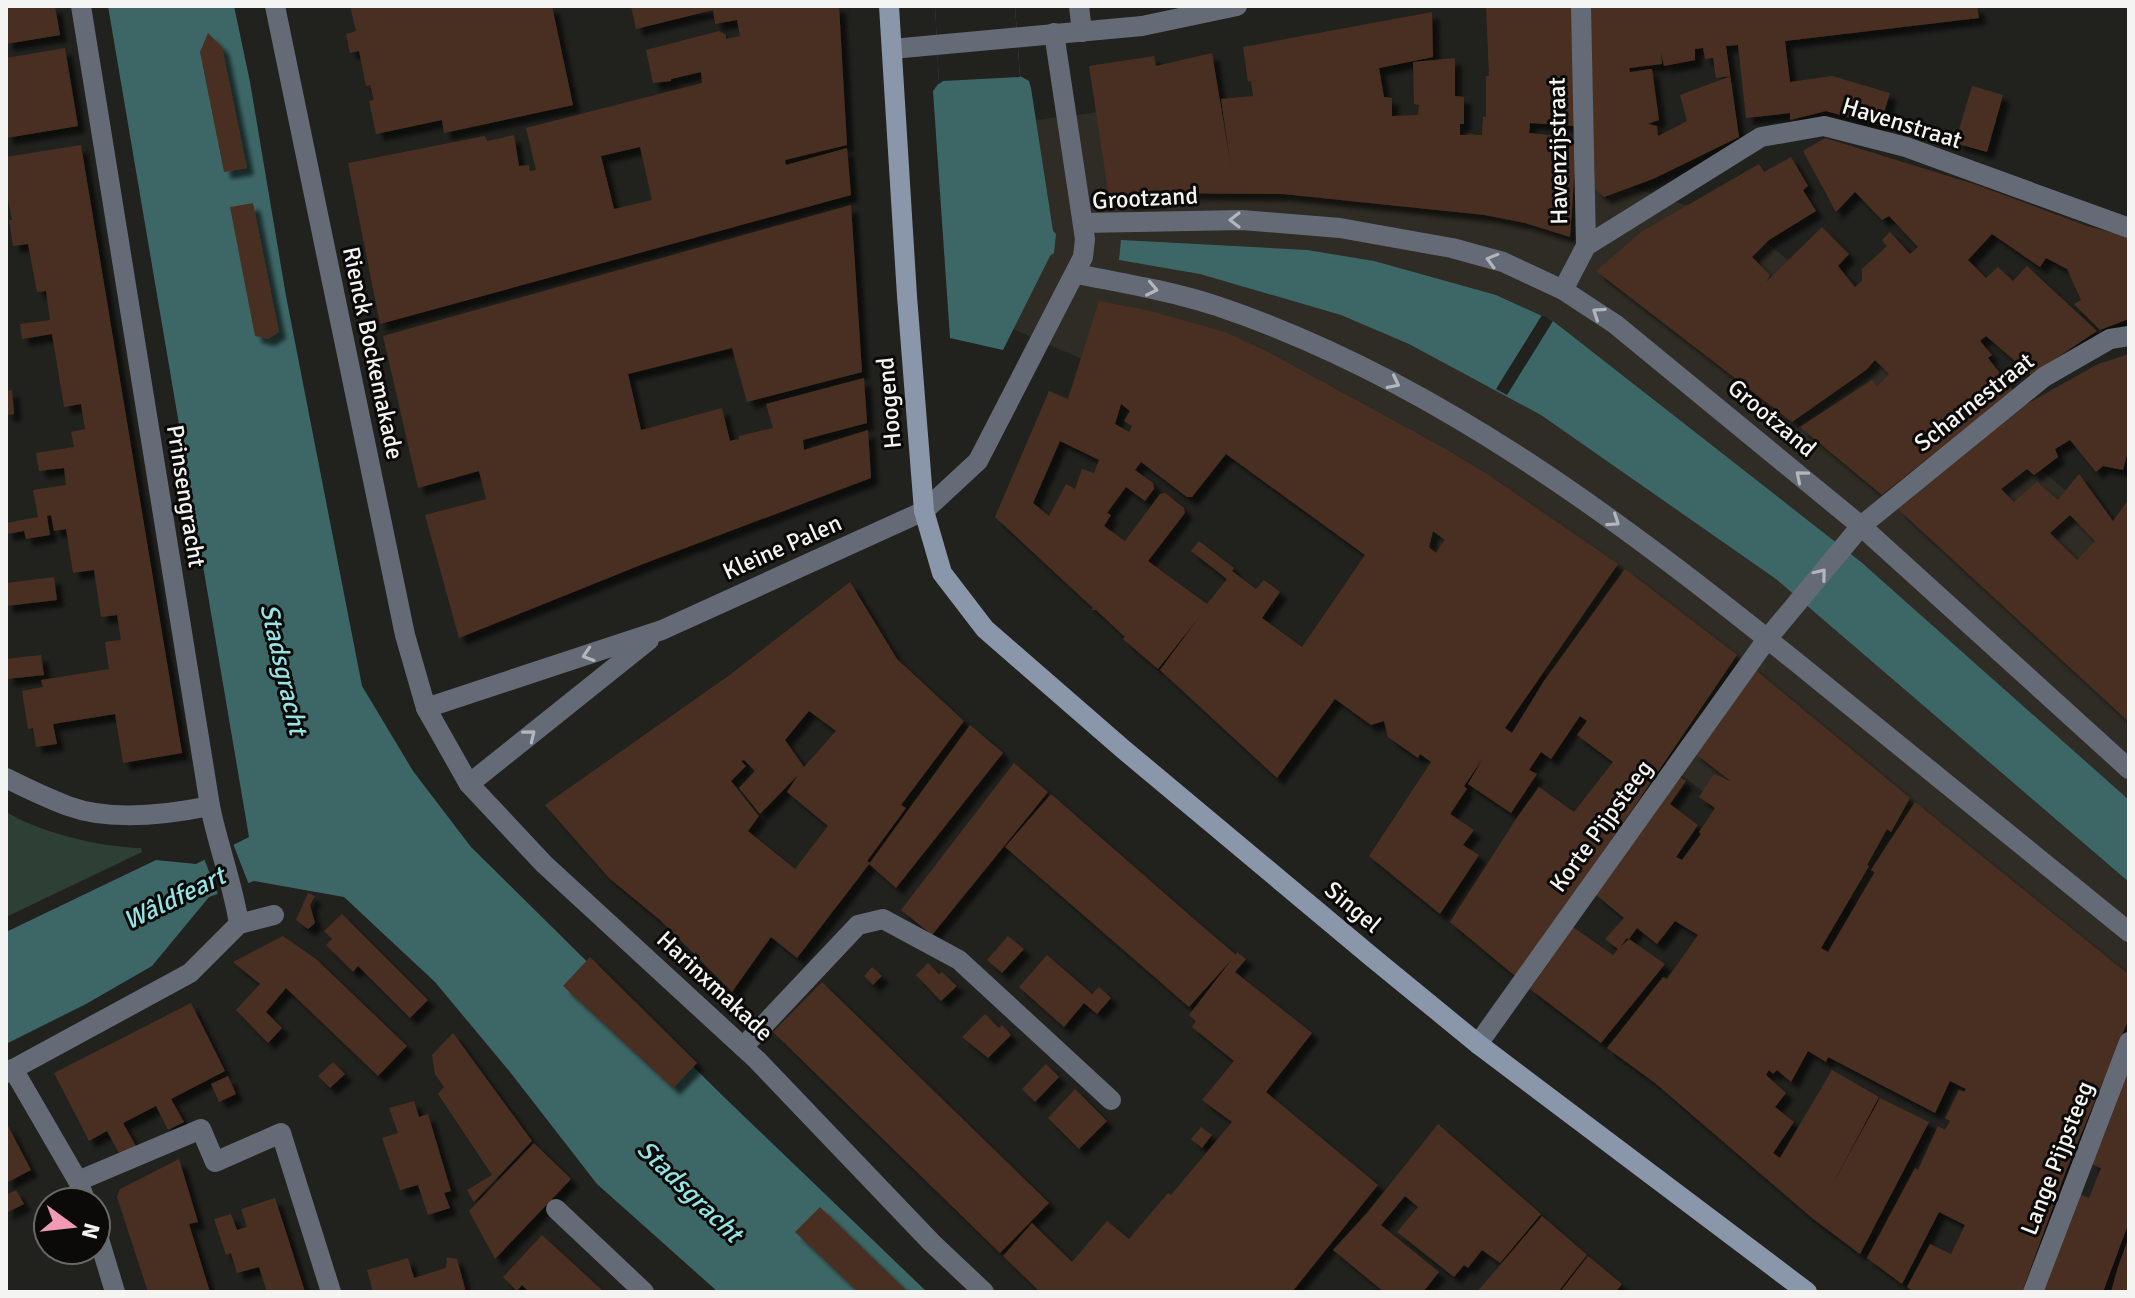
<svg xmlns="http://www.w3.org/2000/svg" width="2135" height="1298" font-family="Signika,sans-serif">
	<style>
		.built { fill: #2e2c24 }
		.green { fill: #2e4035 }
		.water { fill: #3d6767 }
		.pier { fill: #21211e }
		.building { fill: #4a2f20; fill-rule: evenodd; filter: url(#shadow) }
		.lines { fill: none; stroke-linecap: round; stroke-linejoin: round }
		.lane { stroke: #646b77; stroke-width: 20 }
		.street { stroke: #646b77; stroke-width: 20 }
		.secondary { stroke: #8a96a9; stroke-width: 20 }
		.oneway { stroke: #b3b6bb }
		.labels { text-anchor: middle; stroke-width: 6; stroke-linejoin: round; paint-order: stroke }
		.street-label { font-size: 24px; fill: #f4f4f2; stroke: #0b0a09 }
		.water-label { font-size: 26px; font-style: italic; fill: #96e4e5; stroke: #0b0a09 }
	</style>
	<defs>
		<filter id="shadow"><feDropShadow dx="7" dy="7" stdDeviation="2" flood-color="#0009"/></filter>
	</defs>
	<rect width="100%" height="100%" fill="#21211e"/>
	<polygon class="built" points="1176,102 1471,133 1747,226 2070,494 2129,560 2129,1094 1998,1008 1247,456 1091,363 997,322 1021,122"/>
	<path class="green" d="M6 812C41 833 100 847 141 848L142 852 6 917Z"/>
	<g class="water">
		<polygon points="108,6 234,6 250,82 286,296 362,686 413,771 471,847 726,1099 927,1292 718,1292 597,1184 510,1072 435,982 344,897 254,881 209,897 152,966 86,1004 6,1044 6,932 156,860 196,864 249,837"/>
		<polygon points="935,6 1015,6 1020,76 1029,81 1031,88 1053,231 1056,234 1054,253 1050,256 1003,350 950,338 933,91 939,83"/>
		<polygon points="1121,240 1307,250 1374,261 1496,295 1553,321 1861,562 2129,800 2129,882 1776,579 1541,415 1409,344 1341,315 1200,274 1119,260"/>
	</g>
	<g class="pier">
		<polygon points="935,6 1015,6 1020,77 943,81 939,84"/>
		<polygon points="1542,315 1553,321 1507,395 1496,389"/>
		<polygon points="232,841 249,885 219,897 203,856"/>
	</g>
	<g class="building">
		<polygon points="6,6 55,6 60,35 6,44"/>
		<polygon points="350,6 552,6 573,105 444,133 442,120 376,134 369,101 374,100 370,85 366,86 359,51 350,53 346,34 356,31"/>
		<path d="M631 6H839L847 145 785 160 786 165 847 148 851 195 380 324 348 163 485 136 487 141 514 135 519 166 529 165 530 171 536 170 526 128 702 83 701 72 671 79V81L653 83 646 50 719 31 726 35V39L740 36 737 20 715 24 713 10 636 29ZM640 147 652 200 614 209 601 156Z"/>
		<polygon points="1486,6 1574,6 1574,126 1530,123 1529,133 1577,138 1570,237 1525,223 1485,215 1283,194 1159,193 1160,201 1128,203 1128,195 1109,197 1089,66 1154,56 1156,66 1212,53 1231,167 1221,99 1253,96 1251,81 1248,82 1243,47 1432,12 1433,57 1379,68 1384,97 1392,98 1392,116 1418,115 1419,105 1414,104 1413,62 1455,58 1455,96 1464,97 1464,124 1460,124 1460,135 1482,135 1483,117 1486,117 1486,76 1489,76"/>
		<path d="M1590 6H1977L1979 18 1785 41 1790 82 1832 76 1890 93 1880 126 1826 111 1790 120V113L1746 118 1738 45 1726 46 1739 137 1653 179 1604 197 1595 189ZM1703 48 1705 59 1713 58 1716 78 1731 76 1680 95 1687 121 1658 136 1657 126 1648 124 1659 120 1652 69 1630 72 1629 68 1662 64 1661 53 1664 66 1695 60V49Z"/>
		<polygon points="208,33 222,47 247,168 224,172 200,52"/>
		<polygon points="65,48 78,126 6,138 6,58"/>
		<polygon points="1972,86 2003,95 1987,152 1955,143"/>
		<polygon points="1825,138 1977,185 2087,226 2129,237 2129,319 2100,330 2074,304 2081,300 2067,269 2046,258 2040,267 1992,234 1968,260 1986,278 1998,267 2013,281 2027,266 2097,331 2031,375 1986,336 1980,341 1992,355 1988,358 2013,390 1882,495 1800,427 1872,380 1877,387 1889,374 1875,360 1866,370 1792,422 1596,271 1641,232 1759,164 1764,172 1791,157 1808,186 1803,190 1816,211 1769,240 1752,257 1770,275 1767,281 1822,227 1849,254 1838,266 1855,287 1862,281 1862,269 1887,246 1882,240 1890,232 1910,254 1918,247 1889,216 1882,220 1855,192 1836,212 1803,151"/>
		<polygon points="81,145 182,753 123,763 115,714 53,724 57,744 36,747 33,728 28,729 22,691 43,687 41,680 109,669 105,642 121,640 117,615 101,617 94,570 73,573 66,529 54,531 51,515 47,516 50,535 26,539 24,531 6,534 6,523 38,517 33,490 66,485 64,468 39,471 36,453 74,447 71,432 85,429 81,404 64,407 52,334 22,339 20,324 50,320 46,291 37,292 28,244 13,246 9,220 12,220 6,189 6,157"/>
		<polygon points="253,203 279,332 268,339 255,336 230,207"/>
		<polygon points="851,205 862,372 747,402 732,348 628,374 641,430 722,408 730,441 739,439 739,436 773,428 766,404 864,378 867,423 803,440 804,450 868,430 871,478 643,564 459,638 425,515 486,499 479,471 418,488 383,336"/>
		<path d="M1099 301 1150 311 1225 332 1268 352 1444 448 1490 476 1618 564 1505 728 1512 733 1544 681 1625 569 1737 655 1632 810 1515 976 1450 922 1518 816 1539 787 1574 812 1613 762 1577 735 1587 721 1580 716 1551 759 1541 752 1529 770 1537 774 1511 813 1468 784 1483 758 1464 786 1467 789 1450 814 1474 830 1463 845 1479 855 1440 914 1369 856 1431 762 1420 754 1418 758 1388 737 1384 721 1371 725 1335 699 1277 778 1160 670 1200 616 1158 669 1123 639 1125 637 1096 610H1091L1093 608 995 517 1049 391 1068 399ZM1121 404 1130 411 1124 421 1132 426 1129 432 1115 424ZM1060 441 1099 460 1094 473 1082 469 1075 489 1066 484 1049 516 1033 503ZM1226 454 1365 555 1302 647 1262 618 1280 592 1264 580 1256 589 1232 571 1234 568 1199 541 1191 551 1227 579 1207 604 1148 561 1185 513 1184 508 1165 493 1160 494 1125 541 1104 526 1111 515 1107 513 1126 487 1145 501 1154 489 1153 483 1135 470 1141 462 1187 497H1192ZM1433 531 1445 540 1436 553 1429 547Z"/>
		<path d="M2129 354V447L2123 470 2103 466 2096 472 2070 440 2055 449 2058 457 2034 475 2027 469 2001 489 2014 502 2037 482 2058 500 2079 474 2113 521 2129 499V722L1898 509 2025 405 2098 364ZM2070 515 2095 541 2077 560 2050 533Z"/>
		<polygon points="12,390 14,414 6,415 6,391"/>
		<polygon points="54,577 57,600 6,606 6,583"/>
		<path d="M850 582 897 659 964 721 901 805 906 808 867 861 870 863 797 958 771 937 732 992 660 920 609 878 545 805 731 674ZM809 711 836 731 804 767 785 740ZM744 760 755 771 739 788 760 814 798 775 787 792 828 826 795 869 748 831 759 816 731 781 746 766 741 761Z"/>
		<polygon points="41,655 44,675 7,679 6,659"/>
		<polygon points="1752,667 1910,798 1891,832 1887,829 1867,865 1869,866 1821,948 1828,952 1875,872 1871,870 1915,802 2129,975 2129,1018 2066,1171 2022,1292 1914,1292 1907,1287 1930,1244 1951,1254 1965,1225 1939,1212 1902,1284 1867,1258 1915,1168 1918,1170 1938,1126 1945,1130 1950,1121 1945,1118 1959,1090 1964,1092 1966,1089 1950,1081 1935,1113 1828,1057 1826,1062 1808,1051 1791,1082 1777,1070 1773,1074 1769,1070 1766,1075 1786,1093 1775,1107 1794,1122 1773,1153 1780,1158 1832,1070 1879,1097 1830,1189 1880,1098 1929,1122 1860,1254 1812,1218 1655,1083 1607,1048 1663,977 1667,979 1698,935 1675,921 1657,944 1637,928 1629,939 1627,938 1620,947 1629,939 1665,964 1601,1043 1530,989 1573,927 1613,955 1618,949 1605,939 1624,918 1595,894 1677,775 1686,781 1670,804 1698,825 1676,857 1682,860 1701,834 1699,832 1715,808 1699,797 1714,774 1732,782 1693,752"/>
		<polygon points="970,725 1003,753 896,888 869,864"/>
		<polygon points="1014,763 1048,792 932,935 901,910"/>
		<polygon points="1051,794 1202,926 1236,955 1237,952 1246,959 1235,972 1312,1033 1266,1092 1378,1185 1292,1292 1040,1292 1003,1256 1032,1223 1072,1262 1107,1221 1129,1239 1168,1193 1171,1195 1232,1122 1202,1100 1234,1061 1192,1027 1196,1021 1189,1015 1233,958 1189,1007 1005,847"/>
		<polygon points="308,893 315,896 310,905 315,923 308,929 296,920"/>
		<polygon points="342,914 428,1000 410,1018 358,966 353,972 326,945 332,939 324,931"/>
		<polygon points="283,936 316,959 407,1046 378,1076 286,988 266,1012 282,1028 268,1043 236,1010 260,984 233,962"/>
		<polygon points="1008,936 1024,949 1002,973 987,960"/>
		<polygon points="1047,955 1092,994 1099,987 1111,998 1097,1014 1084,1003 1064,1027 1019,987"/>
		<polygon points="590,957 697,1063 673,1088 563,986"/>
		<polygon points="928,963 939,974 942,972 957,986 941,1001 916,975"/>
		<polygon points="872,967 882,976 873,985 864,976"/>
		<polygon points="822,982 1049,1203 1000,1253 773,1032"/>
		<polygon points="191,1003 225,1071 171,1099 184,1122 168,1130 156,1106 123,1123 136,1146 120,1155 107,1131 89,1141 54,1073"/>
		<polygon points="985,1014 999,1028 1002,1025 1011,1035 988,1058 962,1037"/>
		<polygon points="453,1033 532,1141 474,1202 467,1190 492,1175 438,1094 444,1087 435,1074 432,1055"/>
		<polygon points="333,1062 345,1074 330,1088 318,1076"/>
		<polygon points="1046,1064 1059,1077 1035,1102 1022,1089"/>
		<polygon points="2129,1065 2129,1222 2103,1292 2041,1292 2079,1194 2089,1198 2101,1168 2091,1164"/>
		<polygon points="228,1076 236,1094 219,1102 211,1084"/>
		<polygon points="1075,1089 1107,1121 1079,1149 1048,1118"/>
		<polygon points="414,1101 419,1117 428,1114 451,1191 444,1193 450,1208 428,1215 418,1185 400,1190 382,1138 398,1133 389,1108"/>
		<polygon points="6,1122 31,1170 6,1183"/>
		<polygon points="1438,1124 1541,1214 1500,1263 1482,1250 1468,1268 1464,1265 1454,1277 1397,1232 1418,1207 1405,1196 1381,1225 1439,1272 1423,1292 1384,1292 1333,1250 1367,1213"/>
		<polygon points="1201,1127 1212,1135 1202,1148 1191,1139"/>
		<polygon points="534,1143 571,1179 495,1259 469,1211"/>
		<polygon points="179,1159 198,1222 189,1224 210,1292 148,1292 117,1197 120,1189"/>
		<polygon points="16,1190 24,1204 6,1213 6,1195"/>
		<polygon points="275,1198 287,1235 305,1292 267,1292 259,1267 237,1273 231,1253 226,1255 214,1219 231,1214 237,1230 247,1227 241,1209"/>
		<polygon points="820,1207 908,1292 858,1292 795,1232"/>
		<polygon points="1542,1216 1587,1255 1558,1292 1477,1292"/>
		<polygon points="542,1235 577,1267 604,1292 529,1292 522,1285 517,1291 503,1277"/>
		<polygon points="2129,1237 2129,1292 2111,1292 2118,1267"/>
		<polygon points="1588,1256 1622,1284 1616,1292 1560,1292"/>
		<polygon points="447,1257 457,1259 466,1292 373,1292 367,1270 408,1258 414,1278 446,1268"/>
	</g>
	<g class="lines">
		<polyline class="lane" points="743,1047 858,925 883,919 959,960 1111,1100"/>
		<g class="street">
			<polyline points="275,6 405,635 426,708 469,784 544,864 757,1060 932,1243 984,1292"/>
			<polyline points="1079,6 1082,32"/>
			<polyline points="892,49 1142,26 1237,6"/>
			<polyline points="1083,223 1242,220 1340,228 1452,248 1503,262 1563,290 1615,324 1861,526 2129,769"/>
			<polyline points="1586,246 1761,137 1824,126 1906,147 2129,228"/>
			<path d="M1076 274C1123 283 1171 291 1217 306 1434 379 1619 520 1795 661 1907 751 2018 842 2129 932"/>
			<polyline points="1563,290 1586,246 1581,6"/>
			<polyline points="426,708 662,630 924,511 978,461 1083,257 1085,239 1054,33"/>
			<path d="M6 778C26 788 47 798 68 806 111 822 166 815 210 806"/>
			<polyline points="469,784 649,640"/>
			<polyline points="239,924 274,915"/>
			<polyline points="1478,1044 1767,639 1861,526 2044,377 2110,339 2129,336"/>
			<polyline points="13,1069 78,1181 86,1202"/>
			<path d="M6 1073 190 973 239 924C233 884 218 846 210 806L81 6"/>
			<polyline points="78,1181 201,1129 215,1162 281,1133 331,1292"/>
			<polyline points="556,1209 644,1292"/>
			<polyline points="96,1229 115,1292"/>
			<polyline points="2033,1292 2129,1042"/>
		</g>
		<polyline class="secondary" points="889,6 907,296 924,511 942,573 985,629 1123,749 1373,958 1478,1044 1807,1292"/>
	</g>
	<defs><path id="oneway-chevron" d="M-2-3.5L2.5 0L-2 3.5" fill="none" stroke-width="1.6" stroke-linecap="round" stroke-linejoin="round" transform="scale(2)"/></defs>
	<g class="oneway">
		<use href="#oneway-chevron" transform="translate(1235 220) rotate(-180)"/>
		<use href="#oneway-chevron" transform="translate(1492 260) rotate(-164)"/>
		<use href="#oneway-chevron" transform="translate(1152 289) rotate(12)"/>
		<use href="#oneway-chevron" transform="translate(1598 313) rotate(-146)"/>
		<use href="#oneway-chevron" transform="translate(1394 383) rotate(27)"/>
		<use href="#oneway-chevron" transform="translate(1801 476) rotate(-140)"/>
		<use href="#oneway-chevron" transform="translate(1614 521) rotate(34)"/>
		<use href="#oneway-chevron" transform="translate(1821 574) rotate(-51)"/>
		<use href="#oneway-chevron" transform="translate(588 655) rotate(162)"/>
		<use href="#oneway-chevron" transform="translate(530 735) rotate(-39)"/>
	</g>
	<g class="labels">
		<g class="street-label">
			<text transform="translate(1902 123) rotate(17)" y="8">Havenstraat</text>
			<text transform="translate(1558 151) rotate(-91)" y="8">Havenzijstraat</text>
			<text transform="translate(1145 198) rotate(-3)" y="8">Grootzand</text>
			<text transform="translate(373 353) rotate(78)" y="8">Rienck Bockemakade</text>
			<text transform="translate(1974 402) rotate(-38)" y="8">Scharnestraat</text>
			<text transform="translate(889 403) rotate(-95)" y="8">Hoogend</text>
			<text transform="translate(1772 418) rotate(40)" y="8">Grootzand</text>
			<text transform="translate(186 496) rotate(81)" y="8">Prinsengracht</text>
			<text transform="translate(782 547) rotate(-24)" y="8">Kleine Palen</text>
			<text transform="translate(1601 826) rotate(-54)" y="8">Korte Pijpsteeg</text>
			<text transform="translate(1353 907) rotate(40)" y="8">Singel</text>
			<text transform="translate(715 986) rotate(43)" y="8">Harinxmakade</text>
			<text transform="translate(2057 1158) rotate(-69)" y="8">Lange Pijpsteeg</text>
		</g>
		<g class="water-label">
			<text transform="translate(284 669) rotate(77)" y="9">Stadsgracht</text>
			<text transform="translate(174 898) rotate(-26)" y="9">Wâldfeart</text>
			<text transform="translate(690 1191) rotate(44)" y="9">Stadsgracht</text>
		</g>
	</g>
	<rect width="2135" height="1298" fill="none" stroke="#f4f4f2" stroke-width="16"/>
	<g transform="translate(72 1226) rotate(105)"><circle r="38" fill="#0b0a09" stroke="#686866" stroke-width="2"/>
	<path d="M0-6L14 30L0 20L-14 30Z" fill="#f09ab6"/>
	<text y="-12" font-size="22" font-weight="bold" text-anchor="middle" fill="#f4f4f2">N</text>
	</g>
</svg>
